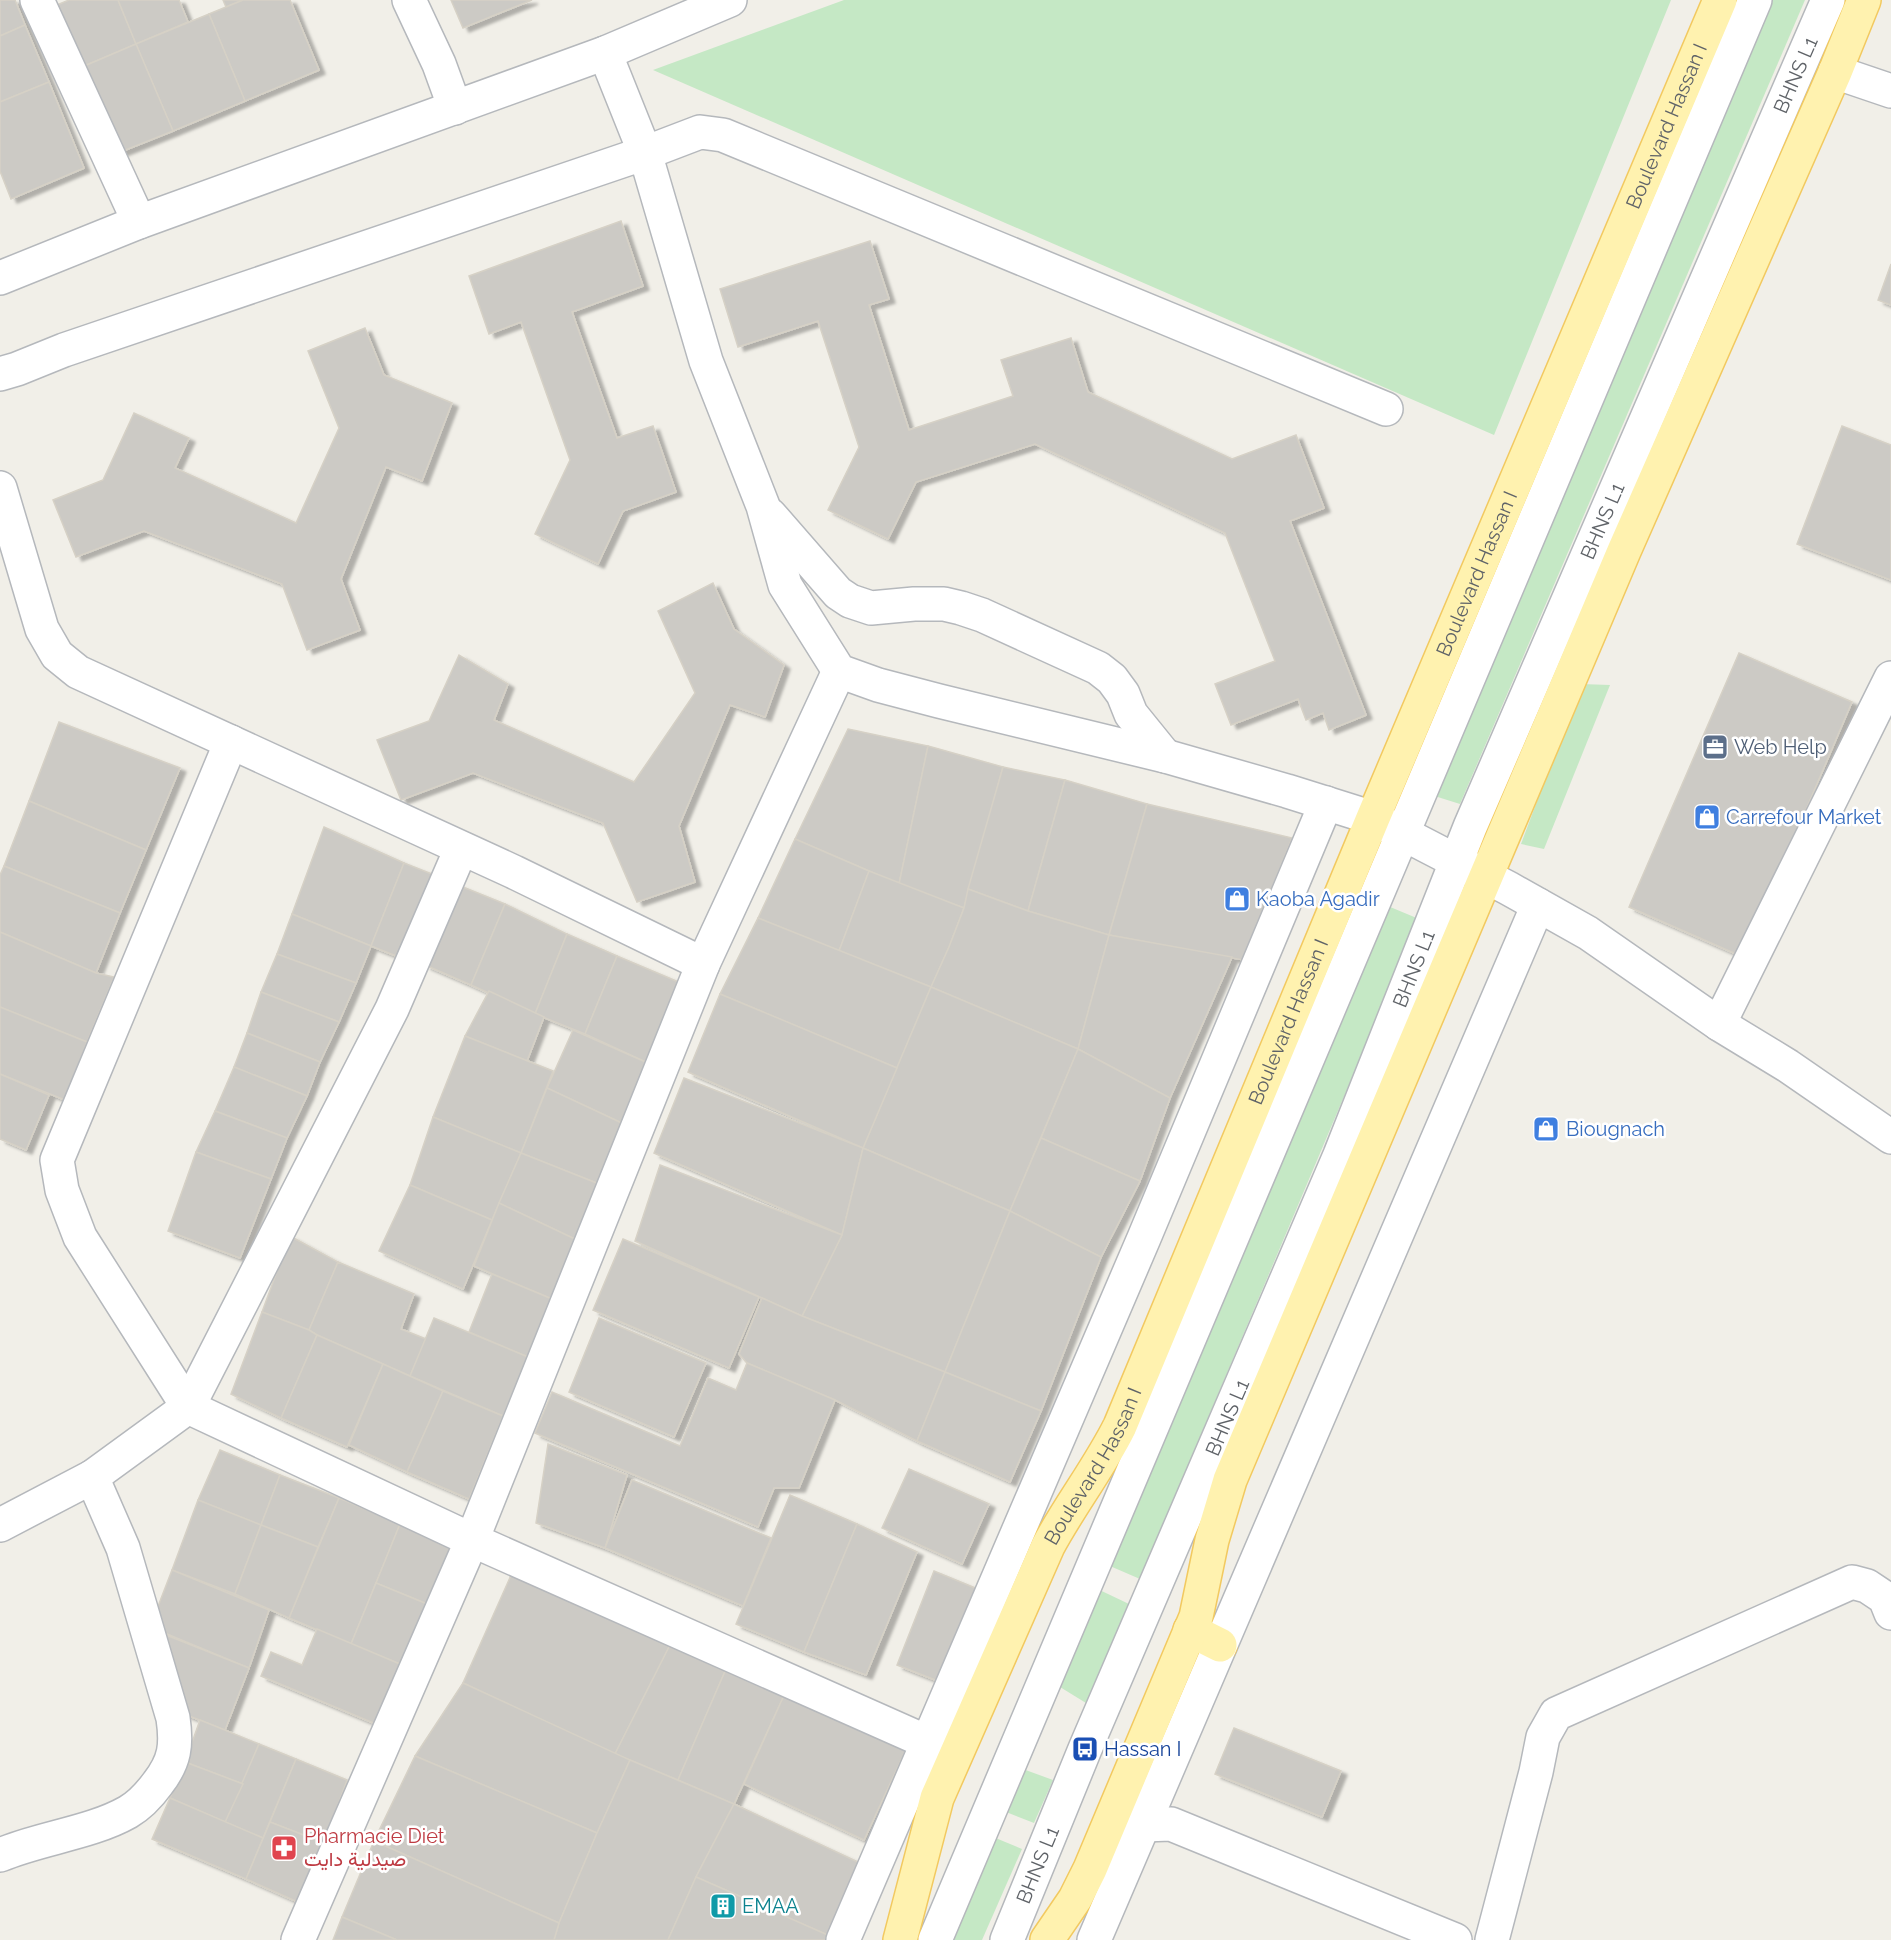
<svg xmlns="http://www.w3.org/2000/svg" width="1891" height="1940" font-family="Raleway,Vazirmatn,sans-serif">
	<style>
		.green { fill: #c5e8c5 }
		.building { fill: #cccac5; stroke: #d6d1c6; stroke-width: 1.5; filter: url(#shadow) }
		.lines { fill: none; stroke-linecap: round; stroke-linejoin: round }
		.minor-casing { stroke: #b5b8bc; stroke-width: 36 }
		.major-casing { stroke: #f2c960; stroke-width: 36 }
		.minor { stroke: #fff; stroke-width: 33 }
		.major { stroke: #fff2af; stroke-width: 33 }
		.labels { text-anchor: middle; stroke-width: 5; stroke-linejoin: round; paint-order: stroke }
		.street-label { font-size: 20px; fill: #5f6368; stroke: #fff }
		.service-label { font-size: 20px; fill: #4e5e75; stroke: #fff; text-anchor: start }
		.shop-label { font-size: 20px; fill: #366cbe; stroke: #fff; text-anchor: start }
		.transit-label { font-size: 20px; fill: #164399; stroke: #fff; text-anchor: start }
		.health-label { font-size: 20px; fill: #be3a42; stroke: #fff; text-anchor: start }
		.culture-label { font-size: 20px; fill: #0d838f; stroke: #fff; text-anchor: start }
	</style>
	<defs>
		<filter id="shadow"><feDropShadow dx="6" dy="4" stdDeviation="1.5" flood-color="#0004"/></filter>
	</defs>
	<rect width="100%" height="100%" fill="#f1efe8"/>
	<g class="green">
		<polygon points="844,0 1671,0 1494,435 653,70"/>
		<polygon points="1752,0 1805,0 1460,804 1425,793"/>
		<polygon points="1581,684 1610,685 1544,849 1521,844"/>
		<polygon points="1371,899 1419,919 1140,1579 1096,1560"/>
		<polygon points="1087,1584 1129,1604 1086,1703 1047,1679"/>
		<polygon points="1009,1764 1053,1780 1034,1823 991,1806"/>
		<polygon points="981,1832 1022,1849 982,1940 935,1940"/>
	</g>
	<g class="building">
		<polygon points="0,0 15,0 25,25 0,36"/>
		<polygon points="69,0 118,0 136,44 82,67 57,5"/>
		<polygon points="118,0 179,0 188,22 136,44"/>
		<polygon points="223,0 243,0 226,7"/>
		<polygon points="243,0 290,0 319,70 245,101 209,14"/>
		<polygon points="451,0 532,0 463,28"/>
		<polygon points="209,14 245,101 173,131 136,44"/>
		<polygon points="25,25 49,82 0,102 0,36"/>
		<polygon points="136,44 173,131 118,153 82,67"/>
		<polygon points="49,82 84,168 11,199 0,171 0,102"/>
		<polygon points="621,221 643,286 572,312 617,438 653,426 676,492 623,511 598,564 535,534 570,460 521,322 489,334 469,276"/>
		<polygon points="870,241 889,299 869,305 909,430 1013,396 1001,360 1071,338 1088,392 1232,459 1296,435 1324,508 1290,521 1366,715 1329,730 1323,713 1306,720 1298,699 1231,725 1215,684 1275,661 1225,533 1035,444 916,482 888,539 828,510 859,447 818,321 738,347 720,289"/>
		<polygon points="1891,264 1891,305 1878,300"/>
		<polygon points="365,328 384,375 452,403 422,481 386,467 341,579 360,630 307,650 282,584 144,531 76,557 53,500 103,480 134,413 189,438 175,468 296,523 339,428 308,351"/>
		<polygon points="1842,426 1891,445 1891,580 1797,544"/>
		<polygon points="713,583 734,629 784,665 765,717 730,705 679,826 695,882 637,902 603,823 473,773 401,800 377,740 429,721 459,655 508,684 494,720 634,782 695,693 658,611"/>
		<polygon points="1739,653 1852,702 1743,957 1629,907"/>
		<polygon points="59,722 180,768 146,850 29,801"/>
		<polygon points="848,729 928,746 899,884 795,839"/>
		<polygon points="928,746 1003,767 964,908 899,884"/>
		<polygon points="1003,767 1065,780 1028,911 968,889"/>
		<polygon points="1065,780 1147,804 1109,935 1028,911"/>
		<polygon points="29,801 146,850 120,913 4,866"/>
		<polygon points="1147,804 1292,838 1243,960 1109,935"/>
		<polygon points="324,827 404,863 371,946 292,914"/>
		<polygon points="795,839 869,871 839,951 758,918"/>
		<polygon points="404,863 442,878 409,961 371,946"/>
		<polygon points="4,866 120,913 96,973 0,932 0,875"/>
		<polygon points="869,871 964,908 949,947 931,987 839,951"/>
		<polygon points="458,885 505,904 471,985 425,965"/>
		<polygon points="968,889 1028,911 1109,935 1078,1049 931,987 949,947 964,908"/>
		<polygon points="505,904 567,934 535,1014 471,985"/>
		<polygon points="292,914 371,946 356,983 277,954"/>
		<polygon points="758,918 931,987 897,1068 720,994"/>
		<polygon points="0,932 96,973 114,977 87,1042 0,1007"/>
		<polygon points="567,934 617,956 585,1034 535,1014"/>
		<polygon points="1109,935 1232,957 1170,1098 1078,1049"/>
		<polygon points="277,954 356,983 339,1022 261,992"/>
		<polygon points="617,956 681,983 650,1064 585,1034"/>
		<polygon points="931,987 1078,1049 1010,1211 863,1148"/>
		<polygon points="489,991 544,1017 527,1061 465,1036"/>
		<polygon points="261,992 339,1022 320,1062 247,1033"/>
		<polygon points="720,994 897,1068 863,1148 688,1072"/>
		<polygon points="0,1007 87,1042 65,1100 0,1074"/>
		<polygon points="573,1030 650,1064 624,1124 547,1088"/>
		<polygon points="247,1033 320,1062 307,1096 234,1067"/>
		<polygon points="465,1036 553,1071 521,1153 433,1117"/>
		<polygon points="1078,1049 1170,1098 1140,1181 1041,1138"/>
		<polygon points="234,1067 307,1096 287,1138 215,1111"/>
		<polygon points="0,1074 49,1095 26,1150 0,1139"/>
		<polygon points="684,1078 863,1148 842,1235 654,1153"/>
		<polygon points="547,1088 624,1124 599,1184 521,1153"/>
		<polygon points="215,1111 287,1138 271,1179 196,1152"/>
		<polygon points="433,1117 521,1153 492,1220 410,1185"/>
		<polygon points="1041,1138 1140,1181 1101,1257 1010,1211"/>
		<polygon points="863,1148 1010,1211 945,1372 802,1316 842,1235"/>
		<polygon points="196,1152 271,1179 240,1258 168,1231"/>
		<polygon points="521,1153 599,1184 577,1240 499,1203"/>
		<polygon points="660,1165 842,1235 802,1316 635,1241"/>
		<polygon points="410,1185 492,1220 463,1289 379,1251"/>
		<polygon points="499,1203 577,1240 552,1299 474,1266"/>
		<polygon points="1010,1211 1101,1257 1041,1411 945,1372"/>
		<polygon points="290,1236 338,1262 309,1330 262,1312"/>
		<polygon points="623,1239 759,1297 729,1368 593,1310"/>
		<polygon points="338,1262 414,1294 401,1329 426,1339 410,1376 317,1335 309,1330"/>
		<polygon points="492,1274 552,1299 528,1357 469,1332"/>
		<polygon points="762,1298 802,1316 945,1372 917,1441 835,1400 747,1363 739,1354"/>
		<polygon points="262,1312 309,1330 317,1335 281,1418 231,1394"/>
		<polygon points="434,1318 528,1357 503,1416 410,1376"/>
		<polygon points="599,1318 706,1363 674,1437 569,1392"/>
		<polygon points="317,1335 383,1364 347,1447 281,1418"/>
		<polygon points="747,1363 835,1400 799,1488 774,1488 758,1527 535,1433 552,1392 680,1446 708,1378 736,1390"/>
		<polygon points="383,1364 443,1391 407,1472 349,1445"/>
		<polygon points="945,1372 1041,1411 1010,1482 917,1441"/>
		<polygon points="443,1391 503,1416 469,1499 407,1472"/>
		<polygon points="548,1444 627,1475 605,1548 536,1523"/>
		<polygon points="220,1450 280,1475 261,1525 198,1500"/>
		<polygon points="909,1469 989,1504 962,1564 882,1528"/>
		<polygon points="280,1475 339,1498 318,1547 261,1525"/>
		<polygon points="632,1480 771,1538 743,1606 605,1548"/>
		<polygon points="790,1495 857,1524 804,1652 736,1624"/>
		<polygon points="339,1498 400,1524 351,1644 289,1618"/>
		<polygon points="198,1500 261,1525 235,1594 172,1570"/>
		<polygon points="400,1524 456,1547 432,1606 376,1583"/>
		<polygon points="857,1524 917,1552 866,1675 804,1652"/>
		<polygon points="261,1525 318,1547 289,1618 235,1594"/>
		<polygon points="172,1570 269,1610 249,1668 150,1627"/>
		<polygon points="934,1571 985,1592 948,1685 897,1665"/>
		<polygon points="512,1573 674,1637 615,1754 463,1683"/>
		<polygon points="376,1583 432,1606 407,1667 351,1644"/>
		<polygon points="317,1629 407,1667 383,1727 261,1676 271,1652 302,1665"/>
		<polygon points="161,1633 249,1668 225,1730 184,1714"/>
		<polygon points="674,1637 729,1662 678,1780 615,1754"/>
		<polygon points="729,1662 786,1691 734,1804 678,1780"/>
		<polygon points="463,1683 630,1760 597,1833 415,1756"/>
		<polygon points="786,1691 907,1747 864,1840 744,1784"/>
		<polygon points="200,1720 259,1744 243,1784 185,1762"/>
		<polygon points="1234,1728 1341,1771 1322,1817 1215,1774"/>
		<polygon points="259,1744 296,1759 263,1838 225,1822"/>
		<polygon points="415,1756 597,1833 559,1923 374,1841"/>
		<polygon points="296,1759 347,1780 324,1843 270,1822"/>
		<polygon points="630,1760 734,1804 696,1877 668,1940 554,1940 559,1923 597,1833"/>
		<polygon points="185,1762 243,1784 225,1822 170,1798"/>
		<polygon points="170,1798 263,1838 246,1879 152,1839"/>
		<polygon points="734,1804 860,1863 830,1936 696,1877"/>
		<polygon points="270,1822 324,1843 300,1903 246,1879"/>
		<polygon points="374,1841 559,1923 554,1940 397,1940 342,1917"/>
		<polygon points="696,1877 830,1936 828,1940 668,1940"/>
		<polygon points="342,1917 397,1940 333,1940"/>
	</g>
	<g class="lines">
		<defs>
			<g id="minor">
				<polyline points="37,0 139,222"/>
				<polyline points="409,0 439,64 455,108"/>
				<polyline points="605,53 645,153 700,132 723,135 1386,409"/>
				<polyline points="1835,72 1891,91"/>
				<polyline points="0,278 139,222 605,53 730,0"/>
				<polyline points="0,374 17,369 64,350 645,153 706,361 763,506 785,585 839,671 878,685 939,701 1165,756 1287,791 1373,818 1508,888 1588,933 1719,1024 1788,1066 1891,1137"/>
				<polyline points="0,488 42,629 57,655 78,672 514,872 703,964"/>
				<polyline points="770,515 838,593 850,601 871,608 914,604 944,604 961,608 982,615 1098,668 1112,679 1123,694 1131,714 1165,756"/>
				<polyline points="231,742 57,1160 62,1190 80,1237 188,1407 472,1540 927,1742"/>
				<polyline points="1719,1024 1891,678"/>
				<polyline points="0,1525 92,1477"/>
				<polyline points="1123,1829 1143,1825 1171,1824 1455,1940"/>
				<path d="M0 1855C40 1838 91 1833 128 1812 140 1805 150 1794 158 1783 175 1761 177 1745 173 1718L123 1548 92 1477 188 1407 392 1009 461 849"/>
				<polyline points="298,1940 472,1540 703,964 839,671"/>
				<polyline points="843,1940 1144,1238 1326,803"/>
				<polyline points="935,1940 1755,0"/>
				<path id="s1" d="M1007 1940 1085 1749 1340 1155 1470 827 1828 0"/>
				<polyline points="1094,1940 1538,905"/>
				<polyline points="1492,1940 1536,1772 1543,1737 1556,1714 1852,1582 1867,1586 1885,1598 1891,1613"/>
			</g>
			<g id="major">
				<polyline points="1190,1630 1220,1645"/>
				<path id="s2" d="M900 1940 937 1798 1048 1546C1070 1505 1099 1468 1120 1426L1373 818 1720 0"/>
				<polyline points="1047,1940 1075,1899 1090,1869 1196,1617 1212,1540 1230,1480 1624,551 1835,72 1864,0"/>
			</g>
		</defs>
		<use href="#minor" class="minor-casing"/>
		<use href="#major" class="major-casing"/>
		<use href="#minor" class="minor"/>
		<use href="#major" class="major"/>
	</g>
	<defs>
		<symbol id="office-square" viewBox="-11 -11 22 22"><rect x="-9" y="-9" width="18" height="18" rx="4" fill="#5c6f8a" stroke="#fff"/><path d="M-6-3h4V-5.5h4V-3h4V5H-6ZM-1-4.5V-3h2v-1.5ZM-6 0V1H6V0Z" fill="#fff"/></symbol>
		<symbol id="shop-square" viewBox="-11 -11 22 22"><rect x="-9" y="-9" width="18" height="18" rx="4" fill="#3f7fe0" stroke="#fff"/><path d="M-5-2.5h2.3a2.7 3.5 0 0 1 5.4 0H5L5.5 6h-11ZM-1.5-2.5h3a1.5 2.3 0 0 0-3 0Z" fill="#fff"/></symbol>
		<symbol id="bus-square" viewBox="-11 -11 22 22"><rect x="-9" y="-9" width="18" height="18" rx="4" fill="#1a4fb4" stroke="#fff"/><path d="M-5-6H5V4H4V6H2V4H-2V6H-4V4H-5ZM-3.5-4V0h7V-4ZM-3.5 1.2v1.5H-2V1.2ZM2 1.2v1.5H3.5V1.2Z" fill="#fff"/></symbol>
		<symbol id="pharmacy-square" viewBox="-11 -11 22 22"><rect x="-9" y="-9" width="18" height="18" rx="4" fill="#e0444e" stroke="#fff"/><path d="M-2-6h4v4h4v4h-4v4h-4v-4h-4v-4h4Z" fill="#fff"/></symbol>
		<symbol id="building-square" viewBox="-11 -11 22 22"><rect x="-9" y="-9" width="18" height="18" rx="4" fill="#0f9aa8" stroke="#fff"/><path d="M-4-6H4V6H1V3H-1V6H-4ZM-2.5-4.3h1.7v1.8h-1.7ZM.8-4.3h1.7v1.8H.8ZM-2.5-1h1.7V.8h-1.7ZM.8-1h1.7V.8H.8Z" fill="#fff"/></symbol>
	</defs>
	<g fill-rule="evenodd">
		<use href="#office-square" x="1700" y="732" width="30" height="30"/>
		<use href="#shop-square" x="1692" y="802" width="30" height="30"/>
		<use href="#shop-square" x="1222" y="884" width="30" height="30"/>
		<use href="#shop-square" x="1531" y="1114" width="30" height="30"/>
		<use href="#bus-square" x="1070" y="1734" width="30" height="30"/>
		<use href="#pharmacy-square" x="269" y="1833" width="30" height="30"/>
		<use href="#building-square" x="708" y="1891" width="30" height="30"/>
	</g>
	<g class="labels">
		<g class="street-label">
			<text dy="7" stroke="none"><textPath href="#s1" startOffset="2025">BHNS L1</textPath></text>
			<text dy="7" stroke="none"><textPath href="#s2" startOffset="1972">Boulevard Hassan I</textPath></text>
			<text dy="7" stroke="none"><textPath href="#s1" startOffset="1539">BHNS L1</textPath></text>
			<text dy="7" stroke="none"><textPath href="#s2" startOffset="1486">Boulevard Hassan I</textPath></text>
			<text dy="7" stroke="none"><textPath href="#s1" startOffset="1053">BHNS L1</textPath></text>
			<text dy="7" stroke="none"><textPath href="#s2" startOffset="1000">Boulevard Hassan I</textPath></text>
			<text dy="7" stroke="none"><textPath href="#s1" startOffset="567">BHNS L1</textPath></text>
			<text dy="7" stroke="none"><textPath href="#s2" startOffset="514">Boulevard Hassan I</textPath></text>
			<text dy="7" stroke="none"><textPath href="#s1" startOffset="81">BHNS L1</textPath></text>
		</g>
		<g class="service-label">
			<text x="1734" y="754">Web Help</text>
		</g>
		<g class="shop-label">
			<text x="1726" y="824">Carrefour Market</text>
			<text x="1256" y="906">Kaoba Agadir</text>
			<text x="1566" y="1136">Biougnach</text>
		</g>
		<g class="transit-label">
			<text x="1104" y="1756">Hassan I</text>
		</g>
		<g class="health-label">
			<text x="304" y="1843">Pharmacie Diet<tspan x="304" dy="23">صيدلية دايت</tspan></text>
		</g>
		<g class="culture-label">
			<text x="742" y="1913">EMAA</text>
		</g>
	</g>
</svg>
